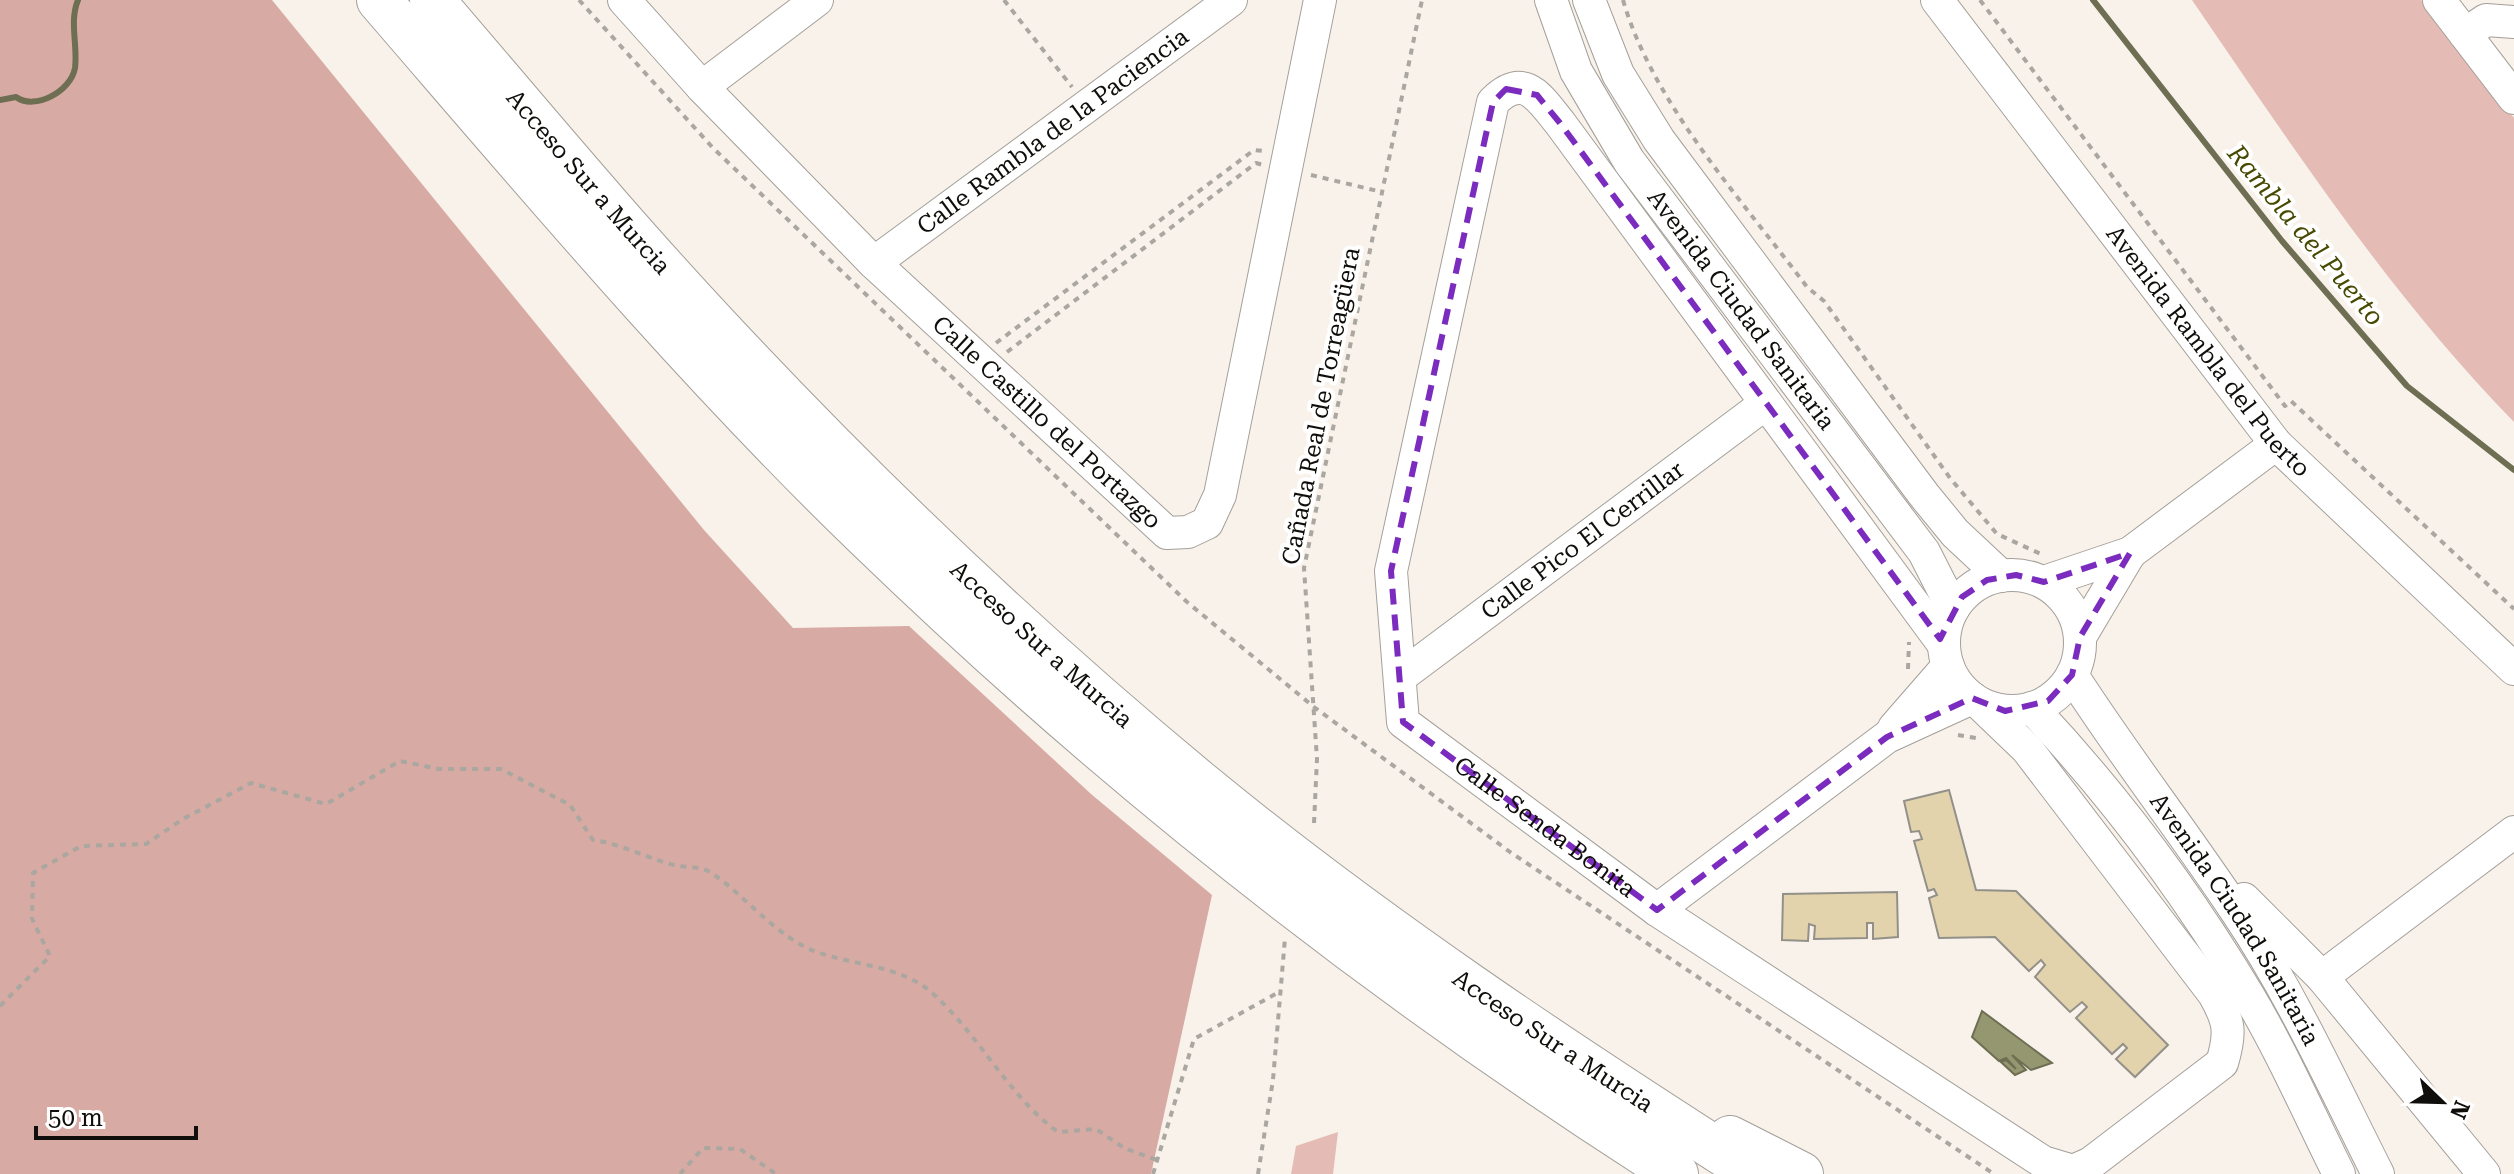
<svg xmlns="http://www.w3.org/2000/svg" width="2514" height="1174" font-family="'Roboto Serif',serif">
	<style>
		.green { fill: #e4bbb5 }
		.forest { fill: #d8aaa4 }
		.water { fill: #959770; stroke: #6d6e52; stroke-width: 2 }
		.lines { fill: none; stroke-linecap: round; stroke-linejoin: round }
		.stream { stroke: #6d6e52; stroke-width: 6 }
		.building { fill: #e2d3ac; stroke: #929089; stroke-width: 2 }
		.minor-casing { stroke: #a49f99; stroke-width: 34 }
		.highway-casing { stroke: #a49f99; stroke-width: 46 }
		.path { stroke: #aaa6a0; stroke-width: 4; stroke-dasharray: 6 6; stroke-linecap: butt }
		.minor { stroke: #fff; stroke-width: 32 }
		.highway { stroke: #fff; stroke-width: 44 }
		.marked { fill: none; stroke: #7b2cbf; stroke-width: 6; stroke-dasharray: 16 10; stroke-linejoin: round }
		.labels { text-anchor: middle; stroke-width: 8; stroke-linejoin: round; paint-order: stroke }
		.street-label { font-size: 24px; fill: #0f0e0b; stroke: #fff }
		.water-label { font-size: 26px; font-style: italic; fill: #484902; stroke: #fff }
	</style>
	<rect width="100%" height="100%" fill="#f8f2eb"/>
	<g class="green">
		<path d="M2192 0H2421L2514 118V422C2390 295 2292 146 2192 0Z"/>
		<polygon points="1338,1132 1333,1174 1291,1174 1296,1146"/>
	</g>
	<polygon class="forest" points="0,0 272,0 704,530 793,628 909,626 1091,794 1212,895 1151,1174 0,1174"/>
	<polygon class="water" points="1982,1011 2052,1063 2031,1070 2012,1055 2026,1070 2015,1075 2001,1062 2006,1060 2016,1069 2006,1058 1999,1061 1972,1037"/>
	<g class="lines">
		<g class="stream">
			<polyline points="2093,0 2282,241 2407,386 2514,470"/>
			<path d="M0 100 16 97C35 111 71 91 75 68 78 45 69 22 78 0"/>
		</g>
	</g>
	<g class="building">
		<polygon points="1949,790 1976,890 2016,891 2168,1045 2135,1077 2116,1059 2127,1048 2123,1044 2112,1054 2076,1018 2087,1007 2082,1002 2070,1012 2035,977 2045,965 2041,960 2029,971 1995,937 1939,938 1929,898 1937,895 1934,889 1928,891 1914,841 1922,839 1919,831 1911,832 1904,801"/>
		<polygon points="1897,892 1898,937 1873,939 1873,923 1867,923 1867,938 1814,939 1815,926 1809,924 1808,941 1782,940 1783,894"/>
	</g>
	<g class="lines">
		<defs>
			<g id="minor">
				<path id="s1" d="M624 0 702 87 874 263 1167 533 1188 532 1207 523 1220 495 1320 0"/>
				<path id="s2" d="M1551 0 1576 71 1629 161 1924 552 1953 609"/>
				<polyline points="1589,0 1618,74 1659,140 1924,495 1955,533 2001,576"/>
				<path id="s3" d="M1937 0 2276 444 2514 669"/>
				<polyline points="2439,0 2514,98"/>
				<polyline points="2465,34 2486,20 2514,22"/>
				<polyline points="702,87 817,0"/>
				<path id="s4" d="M874 263 1231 0"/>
				<circle cx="2012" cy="643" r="68"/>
				<polyline points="2044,582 2130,553 2276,444"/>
				<polyline points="2080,637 2130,553"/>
				<path id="s5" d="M1944 645 1560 123C1539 97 1524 71 1493 102L1391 571 1403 722 1657 910 2043 1162 2073 1171 2091 1163 2222 1063C2231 1033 2230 1022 2214 994L2027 749 1979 703"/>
				<path id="s6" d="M2072 675C2124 756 2183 831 2236 911 2292 994 2333 1085 2378 1174"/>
				<path id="s7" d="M1400 677 1765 404"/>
				<path d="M2032 708C2113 794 2187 893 2248 995 2282 1052 2309 1114 2339 1174"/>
				<polyline points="1894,728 1948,666"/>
				<polyline points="2244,899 2322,977 2484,1174"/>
				<polyline points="1657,910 1887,737 1972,698"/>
				<polyline points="2322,977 2514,832"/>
			</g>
			<g id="highway">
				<path d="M379 0C537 183 692 368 866 536 1114 776 1385 989 1676 1174"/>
				<path id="s8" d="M432 0C529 113 624 228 726 336 874 494 1033 645 1200 783 1375 927 1564 1052 1755 1174"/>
				<polyline points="1730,1138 1801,1174"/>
			</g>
		</defs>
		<use href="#minor" class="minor-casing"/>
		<use href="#highway" class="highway-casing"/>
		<g class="path">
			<polyline points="579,0 713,148 1187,602 1314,707 1510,852 1994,1174"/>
			<polyline points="1004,0 1072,87"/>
			<path d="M1623 0C1653 104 1743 201 1807 287L1824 301 1950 478 1997 534 2043 555"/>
			<polyline points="1980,0 2285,406 2291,401 2514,609"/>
			<polyline points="1311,175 1382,192"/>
			<polyline points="996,343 1254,150 1263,151"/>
			<polyline points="1007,352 1256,163 1263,165"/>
			<polyline points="1908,669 1909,642"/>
			<polyline points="1958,735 1976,738"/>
			<polyline points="1314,823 1317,759 1304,568 1422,0"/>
			<path d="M0 1006 50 956 32 919 33 873 81 846 146 844 183 819 251 783 326 804 400 761 439 769H501L570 805 593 840C622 844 646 858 674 865 685 868 700 866 710 872 744 894 777 938 817 952 853 965 901 966 931 992 978 1033 1009 1097 1058 1132L1096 1129 1124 1148 1157 1160"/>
			<polyline points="680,1174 703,1148 740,1149 776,1174"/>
			<polyline points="1153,1174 1194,1039 1281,991"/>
			<polyline points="1258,1174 1273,1080 1285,938"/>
		</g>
		<use href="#minor" class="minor"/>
		<use href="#highway" class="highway"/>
	</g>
	<path class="marked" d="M1506 89 1537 95 1560 123 1940 639 1962 597 1987 580 2016 575 2044 582 2130 553 2080 637 2072 675 2048 701 2005 711 1972 698 1887 737 1657 910 1403 722 1391 571 1493 102Z"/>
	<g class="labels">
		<g class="street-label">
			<text dy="8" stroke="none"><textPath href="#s4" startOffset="222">Calle Rambla de la Paciencia</textPath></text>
			<text dy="8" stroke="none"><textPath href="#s8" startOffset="240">Acceso Sur a Murcia</textPath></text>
			<text dy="8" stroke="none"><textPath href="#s2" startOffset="366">Avenida Ciudad Sanitaria</textPath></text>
			<text dy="8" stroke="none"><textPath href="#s3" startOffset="444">Avenida Rambla del Puerto</textPath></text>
			<text transform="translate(1321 406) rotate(-79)" y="8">Cañada Real de Torreagüera</text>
			<text dy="8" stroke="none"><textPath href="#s1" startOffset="598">Calle Castillo del Portazgo</textPath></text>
			<text dy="8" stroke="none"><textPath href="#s7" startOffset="228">Calle Pico El Cerrillar</textPath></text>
			<text dy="8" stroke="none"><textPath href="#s8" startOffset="888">Acceso Sur a Murcia</textPath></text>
			<text dy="8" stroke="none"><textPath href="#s5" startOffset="1542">Calle Senda Bonita</textPath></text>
			<text dy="8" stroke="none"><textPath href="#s6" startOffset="294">Avenida Ciudad Sanitaria</textPath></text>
			<text dy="8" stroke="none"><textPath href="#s8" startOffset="1536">Acceso Sur a Murcia</textPath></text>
		</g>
		<g class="water-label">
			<text transform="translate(2306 235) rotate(50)" y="9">Rambla del Puerto</text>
		</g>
	</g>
	<g transform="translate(2442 1102) rotate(113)" stroke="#ffffff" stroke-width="6" paint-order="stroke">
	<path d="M0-6L14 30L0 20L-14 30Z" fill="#0f0e0b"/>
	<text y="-12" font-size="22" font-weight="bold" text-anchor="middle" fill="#0f0e0b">N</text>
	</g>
	<path d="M36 1126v12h160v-12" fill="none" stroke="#0f0e0b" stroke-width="4"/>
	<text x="48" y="1126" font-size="24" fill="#0f0e0b" stroke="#ffffff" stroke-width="6" paint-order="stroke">50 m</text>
</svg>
